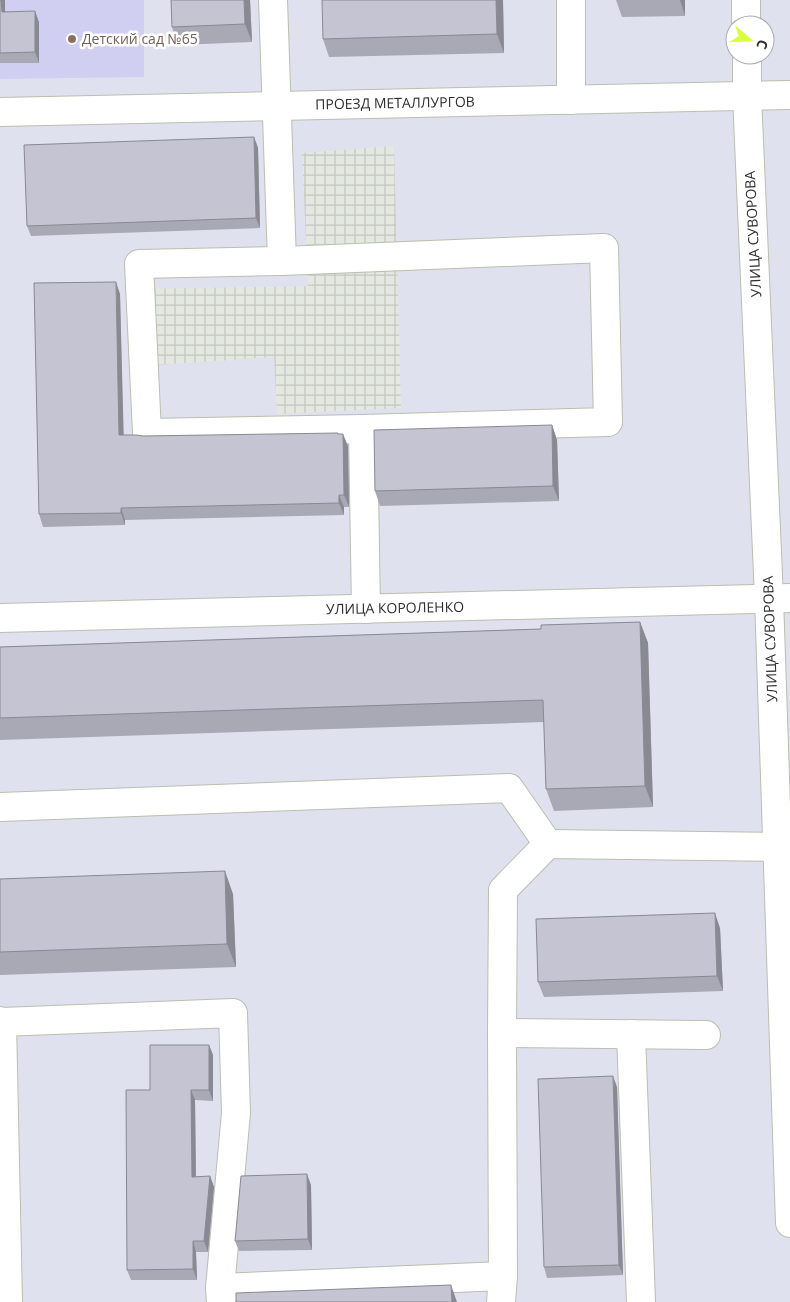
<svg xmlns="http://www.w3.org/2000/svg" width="790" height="1302" font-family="'Open Sans',sans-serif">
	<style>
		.industrial { fill: url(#industrial-grid) }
		.education { fill: #d1cff1 }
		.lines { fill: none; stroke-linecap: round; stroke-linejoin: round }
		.minor-casing { stroke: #bbbeb0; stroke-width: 30 }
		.minor { stroke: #fff; stroke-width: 28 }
		.wall { fill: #a9a9b5 }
		.shaded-wall { fill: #898993 }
		.building { fill: #c4c4d2; stroke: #898993 }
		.education-dot { fill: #8d6e63; stroke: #fff; stroke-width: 2 }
		.labels { text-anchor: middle; stroke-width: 5; stroke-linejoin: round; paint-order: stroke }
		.education-label { font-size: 14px; fill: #785e54; stroke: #fff; text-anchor: start }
		.street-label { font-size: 14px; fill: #2e2e2e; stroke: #fff }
	</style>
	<defs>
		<pattern id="industrial-grid" width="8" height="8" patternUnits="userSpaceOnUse" patternTransform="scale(1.25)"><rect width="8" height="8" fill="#e3e8e0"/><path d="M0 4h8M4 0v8" fill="none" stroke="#c3c7c0"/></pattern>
	</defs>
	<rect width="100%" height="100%" fill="#e0e1ef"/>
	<polygon class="industrial" points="394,146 401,408 277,414 274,357 143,366 140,289 308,286 302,153"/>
	<polygon class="education" points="0,0 144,0 144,77 0,79"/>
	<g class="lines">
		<defs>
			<g id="minor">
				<polyline points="273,0 282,261"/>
				<polyline points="746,0 746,25"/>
				<polyline points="747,55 747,96 769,598 790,1223"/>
				<polyline points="571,100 571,0"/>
				<polyline points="0,112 790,95"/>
				<polygon points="604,248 608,422 363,429 147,433 139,264 282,261"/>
				<polyline points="363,429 366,609"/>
				<polyline points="0,618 790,598"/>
				<polyline points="0,807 509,788 548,844"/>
				<polyline points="0,1021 2,1022 233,1013 236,1113 220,1288 221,1302"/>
				<polyline points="2,1022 8,1302"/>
				<polyline points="502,1033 706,1035"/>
				<polyline points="631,1034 641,1302"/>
				<polyline points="220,1288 503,1276"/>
				<polyline points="501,1302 503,1276 502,1033 503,890 548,844 777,847"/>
			</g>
		</defs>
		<use href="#minor" class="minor-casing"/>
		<use href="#minor" class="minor"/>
	</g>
	<g class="wall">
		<polygon points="0,0 5,0 5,11 39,22 39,63 0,63"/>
		<polygon points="171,0 250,0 252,42 178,45 172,27"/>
		<polygon points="503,0 504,53 329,57 323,39"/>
		<polygon points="616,0 685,0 685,16 622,17"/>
		<polygon points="254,137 258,148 260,228 31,236 27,226"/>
		<polygon points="120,294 123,435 143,436 339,434 348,446 349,507 344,507 344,515 125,520 125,525 43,527 39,514"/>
		<polygon points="552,425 557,440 559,501 380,506 375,491"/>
		<polygon points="640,622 648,643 653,807 554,811 546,789 544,722 0,740 0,647 541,629"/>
		<polygon points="0,879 233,894 236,967 0,975"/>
		<polygon points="720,928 723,991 544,997 538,982"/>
		<polygon points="209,1045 213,1055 213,1101 195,1100 196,1177 210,1176 214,1187 208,1252 196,1252 197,1280 131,1280 127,1270 150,1090"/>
		<polygon points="617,1087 623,1275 547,1278 544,1267"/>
		<polygon points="311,1185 312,1250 239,1251 235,1241"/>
	</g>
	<g class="shaded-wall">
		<polygon points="1,0 5,0 5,22 2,12"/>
		<polygon points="244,0 250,0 252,42 245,24"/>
		<polygon points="496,0 503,0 504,53 497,34"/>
		<polygon points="680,0 685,0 685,16"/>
		<polygon points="35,11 39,22 39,63 35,52"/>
		<polygon points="254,137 258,148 260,228 256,218"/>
		<polygon points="116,282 120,294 124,447 119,435"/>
		<polygon points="552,425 557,440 559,501 553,486"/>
		<polygon points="343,434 348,446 349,507 344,495"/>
		<polygon points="339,495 344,507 344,515 339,503"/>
		<polygon points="121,508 125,520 125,525 121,513"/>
		<polygon points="640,622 648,643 653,807 645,786"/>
		<polygon points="225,871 233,894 236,967 227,944"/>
		<polygon points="715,913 720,928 723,991 717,976"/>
		<polygon points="209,1045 213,1055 213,1101 209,1090"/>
		<polygon points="613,1076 617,1087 623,1275 619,1265"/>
		<polygon points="191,1090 195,1100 196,1187 192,1177"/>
		<polygon points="307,1174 311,1185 312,1250 308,1239"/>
		<polygon points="210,1176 214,1187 208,1252 204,1241"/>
		<polygon points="193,1241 196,1252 197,1280 193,1269"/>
		<polygon points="451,1285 457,1302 452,1302"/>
	</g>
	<g class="building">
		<polygon points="0,0 1,0 2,12 35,11 35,52 0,53"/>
		<polygon points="171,0 244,0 245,24 172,27"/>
		<polygon points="322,0 496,0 497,34 323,39"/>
		<polygon points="254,137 256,218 27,226 24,145"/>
		<polygon points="116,282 119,435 136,435 143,436 338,433 338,434 343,434 344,495 339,495 339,503 121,508 121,513 39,514 34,283"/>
		<polygon points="552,425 553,486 375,491 374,430"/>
		<polygon points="640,622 645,786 546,789 543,700 0,718 0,647 541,629 541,625"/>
		<polygon points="225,871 227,944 0,952 0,879"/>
		<polygon points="715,913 717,976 538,982 536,919"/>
		<polygon points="150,1045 209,1045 209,1090 191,1090 192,1177 210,1176 204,1241 193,1241 193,1269 127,1270 126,1090 150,1090"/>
		<polygon points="613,1076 619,1265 544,1267 538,1079"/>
		<polygon points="307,1174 308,1239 235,1241 241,1176"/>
		<polygon points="451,1285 452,1302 236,1302 236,1293"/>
	</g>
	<circle class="education-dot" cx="72" cy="39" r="5"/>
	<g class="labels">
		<g class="education-label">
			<text x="82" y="44">Детский сад №65</text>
		</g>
		<g class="street-label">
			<text transform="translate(395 103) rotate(-1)" y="5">ПРОЕЗД МЕТАЛЛУРГОВ</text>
			<text transform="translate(753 234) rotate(-93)" y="5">УЛИЦА СУВОРОВА</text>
			<text transform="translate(395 608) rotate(-1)" y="5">УЛИЦА КОРОЛЕНКО</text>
			<text transform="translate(770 639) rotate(-92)" y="5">УЛИЦА СУВОРОВА</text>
		</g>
	</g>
	<g transform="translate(750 40) rotate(109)"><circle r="24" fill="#ffffff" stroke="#ababab"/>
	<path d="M0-4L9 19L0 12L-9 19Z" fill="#daff3d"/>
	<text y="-8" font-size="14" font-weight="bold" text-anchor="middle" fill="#2e2e2e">С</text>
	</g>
</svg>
